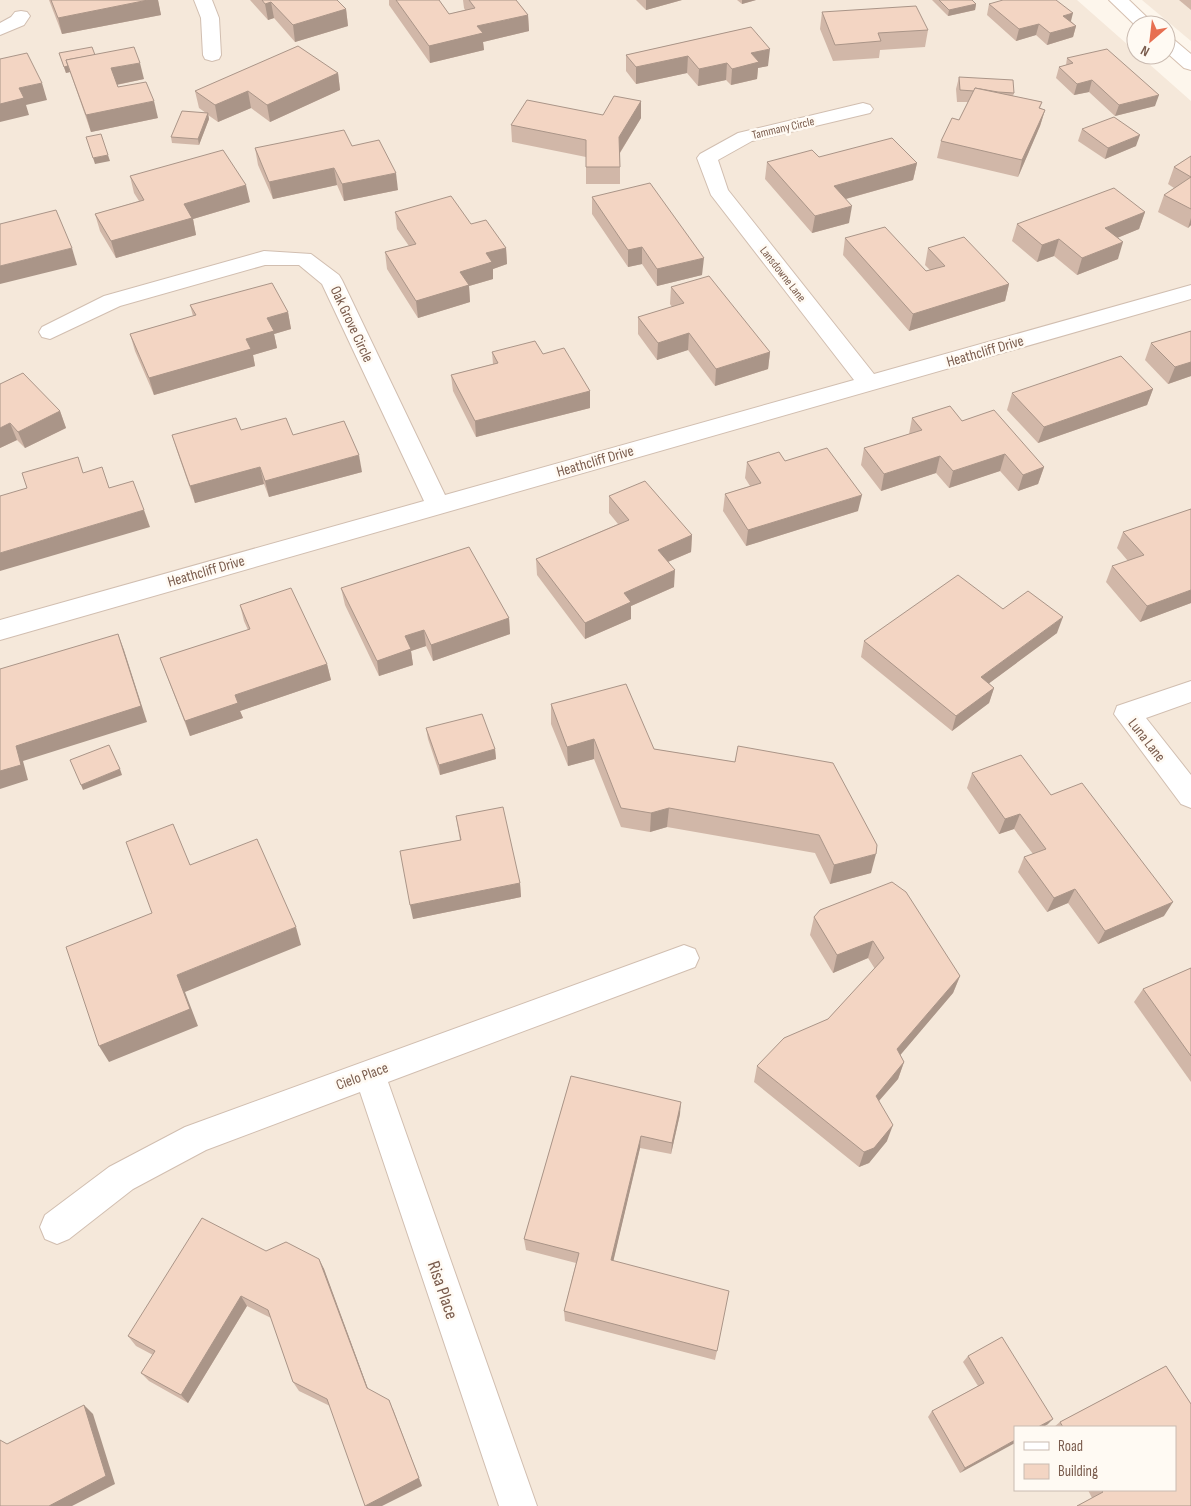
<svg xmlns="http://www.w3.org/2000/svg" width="1191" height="1506" font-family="'Sofia Sans Condensed',sans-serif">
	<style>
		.residential { fill: #f5e8da; fill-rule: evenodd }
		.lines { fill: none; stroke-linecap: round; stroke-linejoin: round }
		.street-casing { stroke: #d1beb0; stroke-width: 2 }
		.secondary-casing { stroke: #d6c0b0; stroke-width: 2 }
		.street { fill: #fff; fill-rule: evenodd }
		.secondary { fill: #fff; fill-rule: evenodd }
		.wall { fill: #d1b7a8 }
		.shaded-wall { fill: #aa9588 }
		.building { fill: #f3d5c3; stroke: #aa9588 }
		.labels { text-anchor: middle; stroke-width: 5; stroke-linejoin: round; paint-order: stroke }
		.far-street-label { font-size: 12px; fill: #7a5c4d; stroke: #fffaf3 }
		.street-label { font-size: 15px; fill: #7a5c4d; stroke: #fffaf3 }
		.near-street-label { font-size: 18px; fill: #7a5c4d; stroke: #fffaf3 }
	</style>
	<rect width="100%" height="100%" fill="#fdf6ec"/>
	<g class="residential">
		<path d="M0 0H1077L1136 52V55H1139L1191 101V1506H0ZM1015 1427H1175V1490H1015Z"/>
		<polygon points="1142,0 1191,0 1191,41"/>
	</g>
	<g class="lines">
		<defs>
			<g id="street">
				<polygon points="194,0 212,0 219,18 221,55 219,59 212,61 205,59 203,55 201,18"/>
				<polygon points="21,11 27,12 30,16 24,25 0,35 0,23 11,17 15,12"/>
				<polygon points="863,103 870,105 873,109 870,113 752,141 718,160 728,190 874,374 1191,285 1191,299 0,640 0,620 424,501 322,284 299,265 265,265 120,306 50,339 42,337 39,332 42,327 104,296 257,253 264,251 311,254 339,275 342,280 445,495 854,380 711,195 697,158 700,154 738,133"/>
				<polygon points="1191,681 1191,702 1146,718 1191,775 1191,808 1181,804 1114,714 1117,706"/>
				<polygon points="684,945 695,949 699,958 695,967 388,1082 537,1506 499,1506 360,1092 206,1150 133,1189 69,1239 57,1244 45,1239 40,1227 45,1215 109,1167 185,1127"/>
			</g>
			<g id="secondary">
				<polygon points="1109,0 1129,0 1155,25 1136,26"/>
				<polygon points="1166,37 1172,38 1191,54 1191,70 1184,68 1166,52"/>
			</g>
		</defs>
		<use href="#street" class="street-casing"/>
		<use href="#secondary" class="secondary-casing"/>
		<use href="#street" class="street"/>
		<use href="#secondary" class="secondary"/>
	</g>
	<g class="wall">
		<polygon points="49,0 158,0 161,15 62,34"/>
		<polygon points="250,0 337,0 346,9 348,26 295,42 274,18 268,20"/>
		<polygon points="389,0 439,0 449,14 465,10 464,8 463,0 516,0 528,15 529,31 483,42 484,50 430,63 389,5"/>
		<polygon points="636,0 682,0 646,10"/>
		<polygon points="737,0 756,0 742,4"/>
		<polygon points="932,0 972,0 976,4 975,10 948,16"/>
		<polygon points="1179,0 1191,0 1191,10"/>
		<polygon points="989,4 1071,21 1076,26 1073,37 1047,45 1036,35 1016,41 987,15"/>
		<polygon points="822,12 928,30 925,47 880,50 879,58 833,61 820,29"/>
		<polygon points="751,27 768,66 758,68 757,79 731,85 726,80 698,86 687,73 636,84 626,71 626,55"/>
		<polygon points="59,53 95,55 144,79 117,85 118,87 158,118 91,132 70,72 66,73"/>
		<polygon points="1067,58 1155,106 1115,116 1089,92 1074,95 1056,78 1059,67 1066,65"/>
		<polygon points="338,73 340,90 270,122 251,108 218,122 208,115 209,119 199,145 172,143 171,137 206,113 199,108 195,91"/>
		<polygon points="959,77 1014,93 1013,96 1042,102 1040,108 1045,110 1040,126 1018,177 937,158 941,141 959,120 968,102 957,102 956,89"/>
		<polygon points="641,101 641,118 620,153 620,184 586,184 586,157 512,142 511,125 603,115"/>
		<polygon points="1082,129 1136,146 1105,159 1078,141"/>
		<polygon points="352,146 398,190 344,201 337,185 273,199 258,165 255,148"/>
		<polygon points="1191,156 1191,225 1188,228 1158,212 1164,195 1174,188 1168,184 1174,167"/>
		<polygon points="819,157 917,163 913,180 846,199 849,223 812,233 765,179 767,162"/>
		<polygon points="130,176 250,202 193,219 196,235 116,258 100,231 95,214 139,201 134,193"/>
		<polygon points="592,197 702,275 657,286 642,264 628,267 592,214"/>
		<polygon points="395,212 471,224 506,248 507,264 493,269 493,279 469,286 470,302 418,318 387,269 385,252 409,246 397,229"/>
		<polygon points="1145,212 1139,229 1117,238 1118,259 1077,275 1054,256 1037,262 1012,241 1017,224"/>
		<polygon points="845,238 926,271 930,270 925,265 928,248 1009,284 1005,301 909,331 843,255"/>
		<polygon points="671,287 770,352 768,369 715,386 688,350 657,360 638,334 638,317 672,307 670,304"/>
		<polygon points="190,305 288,312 291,329 274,334 277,348 253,355 255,366 154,395 135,351 130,334 193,316"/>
		<polygon points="1191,331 1191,376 1168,384 1145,360 1151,343"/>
		<polygon points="492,352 543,354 590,391 590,408 476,437 453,391 451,375 493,364"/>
		<polygon points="0,384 60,411 66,428 25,448 17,440 0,448"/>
		<polygon points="1153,389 1147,405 1038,443 1007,410 1012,393"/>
		<polygon points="912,418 962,421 1044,467 1038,484 1018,491 1000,471 949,488 936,473 881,491 861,465 864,448 909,434"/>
		<polygon points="241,430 293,435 362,472 269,497 264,484 195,503 177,451 172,435"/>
		<polygon points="747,462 858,511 746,546 723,511 725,494 750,486 745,478"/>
		<polygon points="609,496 692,535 691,552 668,562 674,587 631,606 631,619 585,639 537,575 536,559 618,524 609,513"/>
		<polygon points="1191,509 1191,603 1140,622 1106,582 1112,566 1128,561 1117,548 1123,532"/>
		<polygon points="341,588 509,618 510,634 433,661 426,646 411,651 413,665 379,676 345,605"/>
		<polygon points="240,605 327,664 331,680 240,711 243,718 190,736 160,658 248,630 244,621"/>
		<polygon points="1003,609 1057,633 989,683 994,688 989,703 952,731 861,657 864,641"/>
		<polygon points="551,704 654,749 735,762 871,873 830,884 815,853 667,827 650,832 621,827 594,759 568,766 551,724"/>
		<polygon points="426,728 495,749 496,759 440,775 428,739"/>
		<polygon points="972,773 1051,795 1164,916 1098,944 1068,903 1047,912 1018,872 1024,857 1033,854 1014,829 999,834 967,788"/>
		<polygon points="456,816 520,883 521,897 413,919 460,840"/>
		<polygon points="814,917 960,976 953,993 900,1055 904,1062 898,1079 879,1101 887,1141 869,1163 859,1167 754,1082 757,1066 828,1019 875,969 868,958 833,973 810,935"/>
		<polygon points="1191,968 1191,1082 1134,1002 1143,989"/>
		<polygon points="571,1076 680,1114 671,1154 640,1148 613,1261 717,1351 715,1360 565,1321 564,1311 576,1263 526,1250 524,1239"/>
		<polygon points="266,1251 319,1259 324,1269 368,1389 393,1409 422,1486 330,1406 299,1391 293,1382 271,1318 247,1306 188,1403 149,1381 141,1373 153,1355 136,1346 128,1336"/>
		<polygon points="968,1356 1048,1424 1043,1427 1015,1427 960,1473 928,1417 932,1411 978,1386 963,1362"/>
		<polygon points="1166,1366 1191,1404 1191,1506 1077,1506 1092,1498 1088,1490 1175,1490 1175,1427 1054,1427 1060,1422"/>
	</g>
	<g class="shaded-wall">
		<polygon points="148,0 158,0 161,15 62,34 58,18"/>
		<polygon points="646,0 682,0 646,10"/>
		<polygon points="742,0 756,0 742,4"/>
		<polygon points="271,2 274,18 268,20 265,4"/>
		<polygon points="976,4 975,10 948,16 949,10"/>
		<polygon points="346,9 348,26 295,42 293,25"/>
		<polygon points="1073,13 1070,25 1063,16"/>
		<polygon points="528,15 529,31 483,42 484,50 430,63 429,46 477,26"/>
		<polygon points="1039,24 1036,35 1016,41 1019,29"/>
		<polygon points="1076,26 1073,37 1047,45 1050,33"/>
		<polygon points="770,49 768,66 758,68 757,79 731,85 732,69 751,53"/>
		<polygon points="688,56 687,73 636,84 636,67"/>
		<polygon points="140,63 144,79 115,85 111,68"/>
		<polygon points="727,63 726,80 698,86 699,69"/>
		<polygon points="68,66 70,72 66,73 64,67"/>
		<polygon points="338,73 340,90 270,122 267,105"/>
		<polygon points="1092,80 1089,92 1074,95 1077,84"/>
		<polygon points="42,83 47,100 26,105 29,115 0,122 0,104 19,88"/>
		<polygon points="248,91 251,108 218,122 215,105"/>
		<polygon points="1159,95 1155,106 1115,116 1119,105"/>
		<polygon points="154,101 158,118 91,132 86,115"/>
		<polygon points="641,101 641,118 619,154 619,137"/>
		<polygon points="1045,110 1040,126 1018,177 1022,160"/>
		<polygon points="208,113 209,119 199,145 198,139"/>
		<polygon points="1140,135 1136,146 1105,159 1108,148"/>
		<polygon points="108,155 110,161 95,164 93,158"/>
		<polygon points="917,163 913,180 831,203 834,186"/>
		<polygon points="334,168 337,185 273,199 269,182"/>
		<polygon points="396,173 398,190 344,201 342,184"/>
		<polygon points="246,185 250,202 193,219 196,235 116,258 111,241 184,204"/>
		<polygon points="852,206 849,223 812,233 815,216"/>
		<polygon points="1145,212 1139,229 1100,245 1105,228"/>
		<polygon points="1191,218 1191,225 1188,228"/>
		<polygon points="1059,239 1054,256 1037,262 1042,245"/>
		<polygon points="1123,242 1118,259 1077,275 1082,258"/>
		<polygon points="642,247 642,264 628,267 628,250"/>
		<polygon points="72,248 77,265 0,284 0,266"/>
		<polygon points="506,248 507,264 493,269 493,279 469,286 470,302 418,318 416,301 486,253"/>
		<polygon points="704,258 702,275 657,286 657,269"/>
		<polygon points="1009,284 1005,301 909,331 913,314"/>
		<polygon points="288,312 291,329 274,334 277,348 253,355 255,366 154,395 149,378 246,339 267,318"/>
		<polygon points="689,333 688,350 657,360 658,343"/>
		<polygon points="770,352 768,369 715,386 716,369"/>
		<polygon points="1191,362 1191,376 1168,384 1175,367"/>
		<polygon points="1153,389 1147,405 1038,443 1044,427"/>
		<polygon points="590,391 590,408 476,437 475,421"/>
		<polygon points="60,411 66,428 25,448 18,432"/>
		<polygon points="10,423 17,440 0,448 0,428"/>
		<polygon points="1005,454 1000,471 949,488 953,471"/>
		<polygon points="359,455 362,472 269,497 265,481"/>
		<polygon points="940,456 936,473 881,491 884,474"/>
		<polygon points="260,467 264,484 195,503 190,486"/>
		<polygon points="1044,467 1038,484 1018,491 1023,475"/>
		<polygon points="862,495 858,511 746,546 748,530"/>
		<polygon points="144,510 150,527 0,571 0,553"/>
		<polygon points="692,535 691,552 658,566 658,550"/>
		<polygon points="675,570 674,587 631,606 631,619 585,639 585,623 624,593"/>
		<polygon points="1191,590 1191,603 1140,622 1147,606"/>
		<polygon points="1063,617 1057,633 976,693 981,677"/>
		<polygon points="509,618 510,634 433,661 431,645"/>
		<polygon points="424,630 426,646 411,651 413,665 379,676 377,661 405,636"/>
		<polygon points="118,634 124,650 147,722 23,761 28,780 0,789 0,771 16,746"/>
		<polygon points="327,664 331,680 240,711 243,718 190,736 185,721 235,695"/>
		<polygon points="994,688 989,703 952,731 956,716"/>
		<polygon points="594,739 594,759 568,766 567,747"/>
		<polygon points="495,749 496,759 440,775 439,765"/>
		<polygon points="120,769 122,775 83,790 81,785"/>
		<polygon points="669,808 667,827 650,832 651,813"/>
		<polygon points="1020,814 1014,829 999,834 1005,819"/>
		<polygon points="876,854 871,873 830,884 834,865"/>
		<polygon points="520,883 521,897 413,919 410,905"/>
		<polygon points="1075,889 1068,903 1047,912 1054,898"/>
		<polygon points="1173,902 1164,916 1098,944 1105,931"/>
		<polygon points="296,927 301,945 185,992 198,1026 109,1062 99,1046 177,975"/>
		<polygon points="873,941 868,958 833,973 837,955"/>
		<polygon points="960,976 953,993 891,1066 897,1049"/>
		<polygon points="904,1062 898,1079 870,1111 876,1096"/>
		<polygon points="681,1102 680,1114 671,1154 672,1143"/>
		<polygon points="893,1125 887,1141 869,1163 859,1167 864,1152"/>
		<polygon points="641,1136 640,1148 611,1271 611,1260"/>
		<polygon points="319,1259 324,1269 371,1397 367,1388"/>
		<polygon points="241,1296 247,1306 188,1403 181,1395"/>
		<polygon points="389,1400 422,1486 382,1506 365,1506"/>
		<polygon points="84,1405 93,1414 115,1484 72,1506 49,1506"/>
		<polygon points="1053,1419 1048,1424 1043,1427 1038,1427"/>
		<polygon points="1015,1440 1015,1443 960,1473 965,1468"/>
	</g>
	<g class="building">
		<polygon points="51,0 148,0 58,18"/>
		<polygon points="262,0 337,0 346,9 293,25 271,2 265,4"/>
		<polygon points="396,0 439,0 449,14 475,8 469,0 516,0 528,15 477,26 483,33 429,46"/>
		<polygon points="939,0 972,0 976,4 949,10"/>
		<polygon points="1003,0 1056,0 1073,13 1063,16 1076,26 1050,33 1039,24 1019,29 989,4"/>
		<polygon points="916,6 928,30 878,33 881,41 835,45 822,12"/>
		<polygon points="751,27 770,49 751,53 759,62 732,69 727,63 699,69 688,56 636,67 626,55"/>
		<polygon points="298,46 338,73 267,105 248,91 215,105 195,91"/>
		<polygon points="92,47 95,55 66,60 68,66 64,67 59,53"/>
		<polygon points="134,47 140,63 111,68 118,87 146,82 154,101 86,115 66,60"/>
		<polygon points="1107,49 1159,95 1119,105 1092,80 1077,84 1059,67 1073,63 1067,58"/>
		<polygon points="27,53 42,83 19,88 24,98 0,104 0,59"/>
		<polygon points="959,77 1013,80 1014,93 998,92 975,88 974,91 960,90"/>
		<polygon points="975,88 1042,102 1039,108 1045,110 1022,160 941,141 952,118 959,120"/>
		<polygon points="614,96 641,101 619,137 620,167 586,167 586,140 511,125 527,100 603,115"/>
		<polygon points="182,111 208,113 198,139 171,137"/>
		<polygon points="1114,117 1140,135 1108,148 1082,129"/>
		<polygon points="344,130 352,146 379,140 396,173 342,184 334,168 269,182 255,148"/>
		<polygon points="101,134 108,155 93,158 86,137"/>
		<polygon points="892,138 917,163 834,186 852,206 815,216 767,162 812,150 819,157"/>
		<polygon points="223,150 246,185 184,204 192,218 111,241 95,214 144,200 130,176"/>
		<polygon points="1191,156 1191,209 1164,195 1191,177 1174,167"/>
		<polygon points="650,183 704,258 657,269 642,247 628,250 592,197"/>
		<polygon points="1114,188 1145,212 1105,228 1123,242 1082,258 1059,239 1042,245 1017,224"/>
		<polygon points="451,196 471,224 486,220 506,248 486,253 492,262 460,272 469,285 416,301 385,252 416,244 395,212"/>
		<polygon points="56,210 72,248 0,266 0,224"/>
		<polygon points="885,227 926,271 945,266 928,248 964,237 1009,284 913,314 845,238"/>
		<polygon points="709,276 770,352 716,369 689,333 658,343 638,317 684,303 671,287"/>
		<polygon points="272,283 288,312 267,318 274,331 246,339 251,349 149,378 130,334 196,315 190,305"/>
		<polygon points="1191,331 1191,362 1175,367 1151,343"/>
		<polygon points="535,341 543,354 564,348 590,391 475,421 451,375 498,363 492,352"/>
		<polygon points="1121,356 1153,389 1044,427 1012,393"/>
		<polygon points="23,373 60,411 18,432 10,423 0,428 0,384"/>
		<polygon points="950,406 962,421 994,410 1044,467 1023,475 1005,454 953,471 940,456 884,474 864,448 922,430 912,418"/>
		<polygon points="236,418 241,430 286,418 293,435 344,421 359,455 265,481 260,467 190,486 172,435"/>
		<polygon points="827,448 862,495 748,530 725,494 761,483 747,462 779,452 785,461"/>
		<polygon points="78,457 83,473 102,467 109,488 133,481 144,510 0,553 0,496 27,488 22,473"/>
		<polygon points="645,481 692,535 658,550 675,570 624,593 631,602 585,623 536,559 629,520 609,496"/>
		<polygon points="1191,509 1191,590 1147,606 1112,566 1144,555 1123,532"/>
		<polygon points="469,547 509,618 431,645 424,630 405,636 411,649 377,661 341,588"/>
		<polygon points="958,575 1003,609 1028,591 1063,617 981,677 994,688 956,716 864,641"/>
		<polygon points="291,588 327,664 235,695 238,703 185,721 160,658 250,629 240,605"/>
		<polygon points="118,634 141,706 16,746 21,765 0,771 0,669"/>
		<polygon points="626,684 654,749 735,762 738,746 833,763 877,845 876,854 834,865 819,835 669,808 651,813 621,808 594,739 567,747 551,704"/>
		<polygon points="482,714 495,749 439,765 426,728"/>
		<polygon points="109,745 120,769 81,785 70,760"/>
		<polygon points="1021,755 1051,795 1082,783 1173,902 1105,931 1075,889 1054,898 1024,857 1046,849 1020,814 1005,819 972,773"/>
		<polygon points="503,807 520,883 410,905 400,851 461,840 456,816"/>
		<polygon points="173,824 190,865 257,839 296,927 177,975 190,1009 99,1046 66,947 152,913 126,842"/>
		<polygon points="892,882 906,892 960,976 897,1049 904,1062 876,1096 893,1125 874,1148 864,1152 757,1066 784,1038 828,1019 884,958 873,941 837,955 814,917 820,910"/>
		<polygon points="1191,968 1191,1056 1143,989"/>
		<polygon points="571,1076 681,1102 672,1143 641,1136 611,1260 729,1291 717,1351 564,1311 579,1253 524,1239"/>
		<polygon points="202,1218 266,1251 286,1242 319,1259 367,1388 389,1400 419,1478 365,1506 327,1399 293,1382 268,1310 241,1296 181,1395 141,1373 155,1351 128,1336"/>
		<polygon points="1002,1337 1053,1419 1038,1427 1015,1427 1015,1440 965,1468 932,1411 984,1383 968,1356"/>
		<polygon points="1166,1366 1191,1404 1191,1506 1077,1506 1103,1492 1101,1490 1175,1490 1175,1427 1063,1427 1060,1422"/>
		<polygon points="84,1405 106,1476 49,1506 0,1506 0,1440 7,1444"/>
	</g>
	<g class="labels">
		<g class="far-street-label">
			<text transform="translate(783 128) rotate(-13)" y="4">Tammany Circle</text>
			<text transform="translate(783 274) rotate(52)" y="4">Lansdowne Lane</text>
		</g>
		<g class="street-label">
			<text transform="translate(352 324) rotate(65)" y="5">Oak Grove Circle</text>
			<text transform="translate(985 351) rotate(-16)" y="5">Heathcliff Drive</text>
			<text transform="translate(595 461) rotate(-16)" y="5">Heathcliff Drive</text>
			<text transform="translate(206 571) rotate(-16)" y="5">Heathcliff Drive</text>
			<text transform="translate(1147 740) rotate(52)" y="5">Luna Lane</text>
			<text transform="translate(362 1076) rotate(-20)" y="5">Cielo Place</text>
		</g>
		<g class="near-street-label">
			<text transform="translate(443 1290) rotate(71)" y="6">Risa Place</text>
		</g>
	</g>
	<rect x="1014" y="1426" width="162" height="65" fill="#fffaf3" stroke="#cabbb1"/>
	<rect x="1024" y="1442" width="25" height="8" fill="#ffffff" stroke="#cabbb1"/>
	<text x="1058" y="1451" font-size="15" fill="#7a5c4d">Road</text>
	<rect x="1024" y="1464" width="25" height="15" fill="#f3d5c3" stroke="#cabbb1"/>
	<text x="1058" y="1476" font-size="15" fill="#7a5c4d">Building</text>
	<g transform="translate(1151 40) rotate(208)"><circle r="24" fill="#fffaf3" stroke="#cabbb1"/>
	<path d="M0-4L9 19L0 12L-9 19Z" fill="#e76f51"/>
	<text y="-8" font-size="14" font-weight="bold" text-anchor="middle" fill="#7a5c4d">N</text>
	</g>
</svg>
